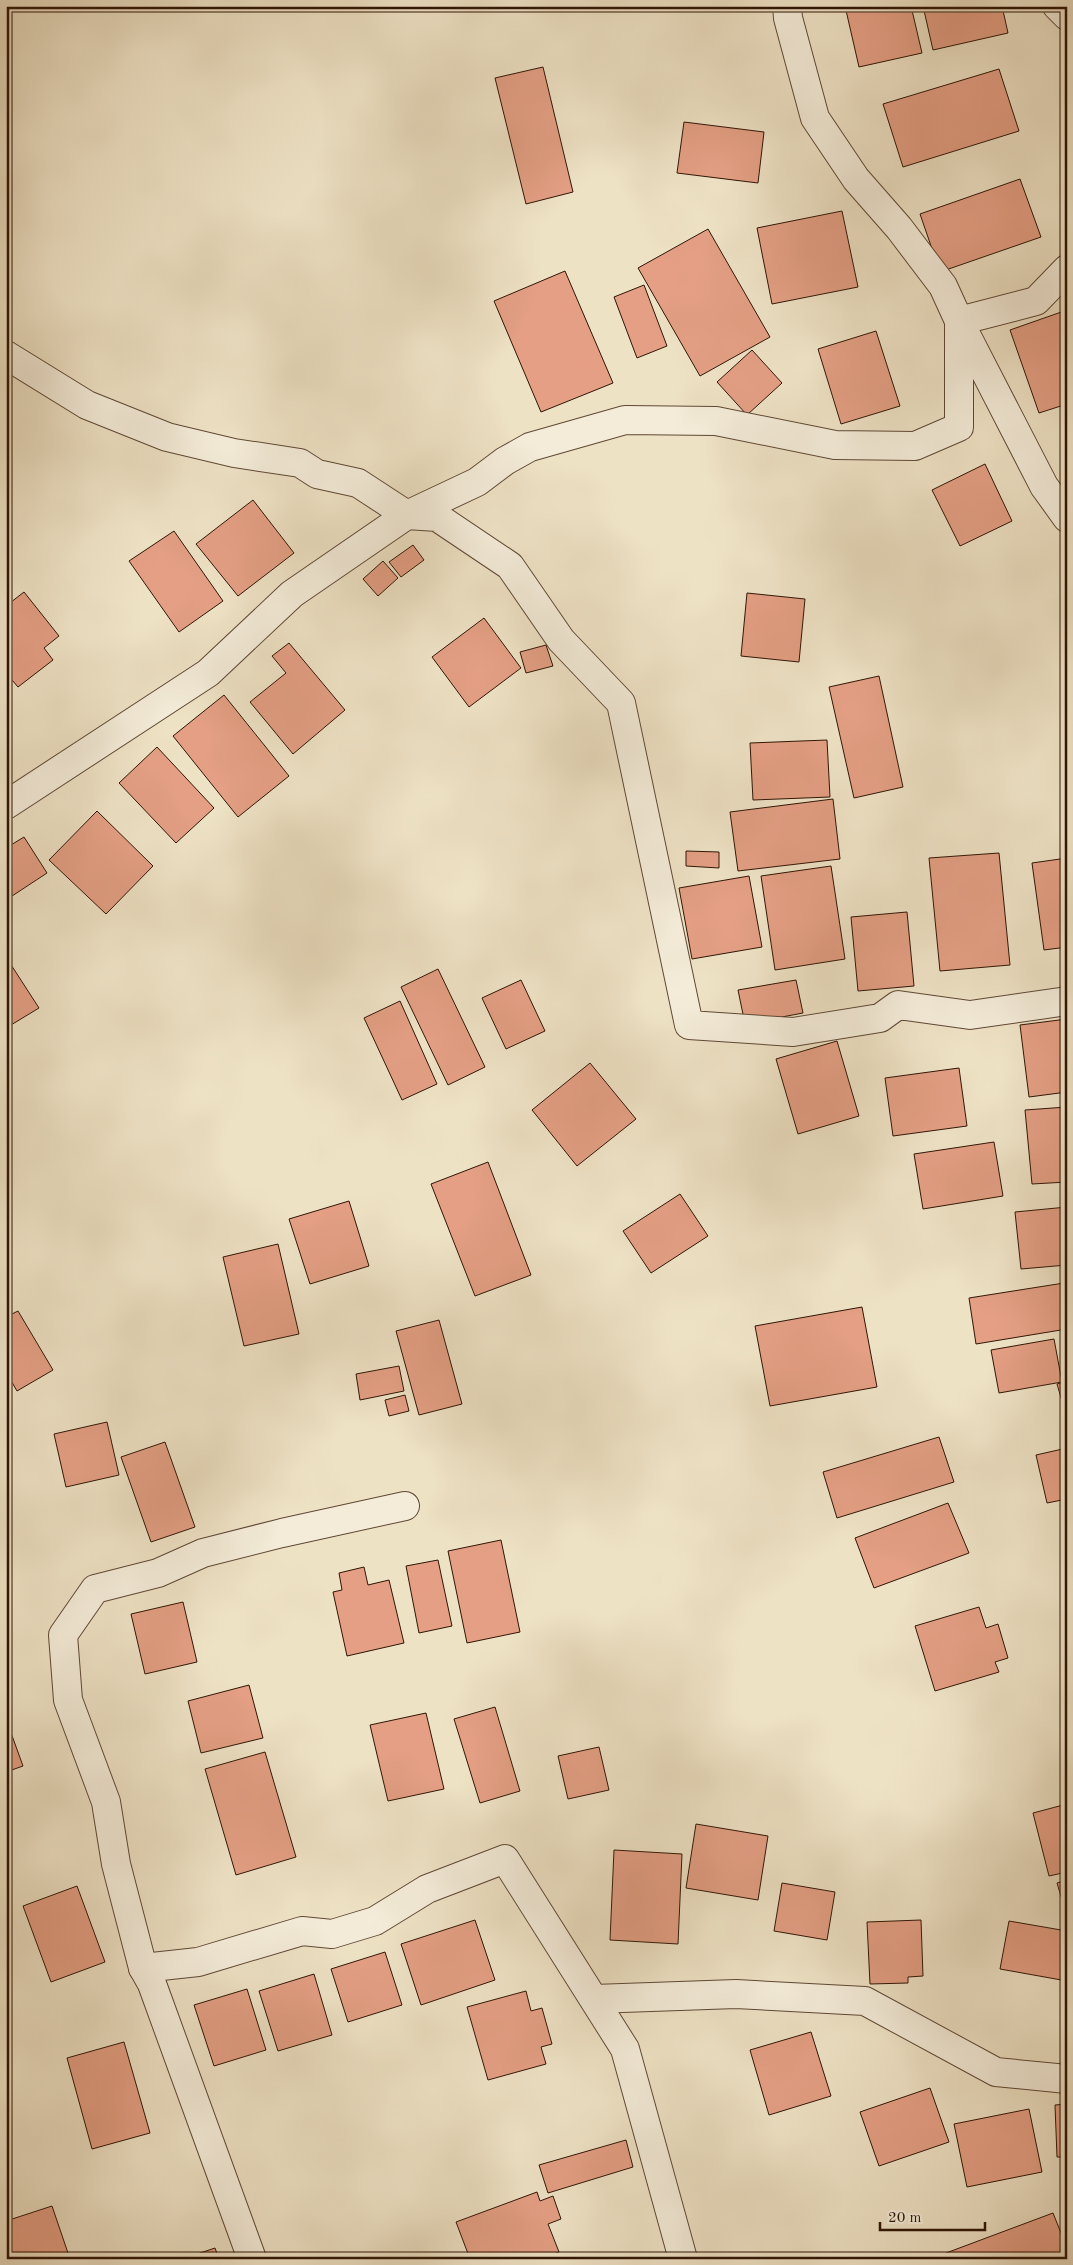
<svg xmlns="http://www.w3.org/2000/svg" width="1073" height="2265" font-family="'Old Standard TT',serif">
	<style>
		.building { fill: #e49f84; stroke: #2f1505 }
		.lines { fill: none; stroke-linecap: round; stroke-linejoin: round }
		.minor-casing { stroke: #5f4835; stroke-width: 30 }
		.minor { stroke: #f4ecd9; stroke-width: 28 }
	</style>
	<rect width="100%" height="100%" fill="#eee2c5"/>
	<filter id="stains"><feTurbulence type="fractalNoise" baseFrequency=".004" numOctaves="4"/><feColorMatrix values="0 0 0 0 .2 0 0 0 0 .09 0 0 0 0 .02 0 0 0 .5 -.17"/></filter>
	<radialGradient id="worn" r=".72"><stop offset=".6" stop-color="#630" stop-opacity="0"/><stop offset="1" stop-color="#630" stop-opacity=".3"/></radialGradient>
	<g class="building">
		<polygon points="845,6 911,6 922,53 859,67"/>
		<polygon points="923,6 1002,6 1008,33 933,50"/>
		<polygon points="543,67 573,192 526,204 495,78"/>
		<polygon points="999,69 1019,131 903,167 883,104"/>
		<polygon points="684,122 764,132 758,183 677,173"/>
		<polygon points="1020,179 1041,237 940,272 920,214"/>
		<polygon points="842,211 858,287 772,304 757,228"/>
		<polygon points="708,229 770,337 700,376 638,268"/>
		<polygon points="565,271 613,383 541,412 494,301"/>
		<polygon points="644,285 667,346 637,358 614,297"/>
		<polygon points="1067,310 1067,404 1039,413 1010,330"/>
		<polygon points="876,331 900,406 841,424 818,349"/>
		<polygon points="752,350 782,383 747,415 717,382"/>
		<polygon points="985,464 1012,521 960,546 932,490"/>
		<polygon points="253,500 294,553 238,596 196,544"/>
		<polygon points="174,531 223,601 179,632 129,561"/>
		<polygon points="413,545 424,560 401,577 389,562"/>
		<polygon points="383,561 398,578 378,596 363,579"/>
		<polygon points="24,592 59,636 44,648 53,660 18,687 6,673 6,606"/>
		<polygon points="747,593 805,599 799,662 741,656"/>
		<polygon points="484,618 521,668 469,707 432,657"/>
		<polygon points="289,643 345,710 293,754 250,702 286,673 272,656"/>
		<polygon points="546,645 553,666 526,673 520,652"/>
		<polygon points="879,676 903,787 854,798 829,687"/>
		<polygon points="224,695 289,776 238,817 173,736"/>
		<polygon points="827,740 830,797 753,800 750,743"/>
		<polygon points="157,747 214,808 176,843 119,783"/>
		<polygon points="833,799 840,859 738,871 730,812"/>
		<polygon points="97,811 153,866 106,914 49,860"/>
		<polygon points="24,837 47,873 6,900 6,848"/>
		<polygon points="686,851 719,852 719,868 686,866"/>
		<polygon points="999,853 1010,965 940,971 929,858"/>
		<polygon points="1067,858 1067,947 1044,950 1032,863"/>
		<polygon points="831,866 845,959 775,970 761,876"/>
		<polygon points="749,876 762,947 692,959 679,888"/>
		<polygon points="907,912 914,986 858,991 851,917"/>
		<polygon points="6,957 39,1008 6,1028"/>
		<polygon points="438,969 485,1067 448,1085 401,987"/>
		<polygon points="521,980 545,1031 506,1049 482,998"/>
		<polygon points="796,980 803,1013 745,1024 738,990"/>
		<polygon points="400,1001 437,1084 402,1100 364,1018"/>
		<polygon points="1067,1019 1067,1092 1029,1097 1020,1025"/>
		<polygon points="837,1041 859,1116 798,1134 776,1059"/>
		<polygon points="590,1063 636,1119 577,1166 532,1110"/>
		<polygon points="959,1068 967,1126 893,1136 885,1078"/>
		<polygon points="1067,1107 1067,1182 1032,1184 1025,1110"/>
		<polygon points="994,1142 1003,1196 923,1209 914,1154"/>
		<polygon points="488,1162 531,1275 475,1296 431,1184"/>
		<polygon points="680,1194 708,1236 651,1273 623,1231"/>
		<polygon points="349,1201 369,1266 310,1284 289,1219"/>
		<polygon points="1067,1207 1067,1265 1021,1269 1015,1212"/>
		<polygon points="278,1244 299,1334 244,1346 223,1257"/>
		<polygon points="1064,1283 1067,1299 1067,1329 976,1344 969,1298"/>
		<polygon points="862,1307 877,1387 770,1406 755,1326"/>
		<polygon points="18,1311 53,1370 17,1391 6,1372 6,1317"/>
		<polygon points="439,1320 462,1404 419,1415 396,1331"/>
		<polygon points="1054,1339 1062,1382 999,1393 991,1350"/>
		<polygon points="399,1366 404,1391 360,1400 356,1374"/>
		<polygon points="1067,1381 1067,1418 1057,1384"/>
		<polygon points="405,1395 409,1411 389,1416 385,1400"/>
		<polygon points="107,1422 119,1475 66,1487 54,1434"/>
		<polygon points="939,1437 954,1482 837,1518 823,1472"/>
		<polygon points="165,1442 195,1527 151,1542 121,1457"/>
		<polygon points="1067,1448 1067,1499 1047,1503 1036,1455"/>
		<polygon points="948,1503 969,1553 874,1588 855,1538"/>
		<polygon points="1067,1504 1067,1534 1061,1505"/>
		<polygon points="501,1540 520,1632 467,1643 448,1551"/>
		<polygon points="438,1560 452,1626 419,1633 406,1566"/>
		<polygon points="364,1567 368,1585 389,1580 404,1643 347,1656 333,1592 342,1590 339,1573"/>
		<polygon points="183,1602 197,1662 145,1674 131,1614"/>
		<polygon points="979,1607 986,1628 998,1624 1008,1658 995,1662 999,1672 935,1691 915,1626"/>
		<polygon points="249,1685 263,1738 201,1753 188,1701"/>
		<polygon points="495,1707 520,1791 480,1803 454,1719"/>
		<polygon points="426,1713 444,1789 388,1801 370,1725"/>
		<polygon points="6,1719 23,1766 6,1772"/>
		<polygon points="599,1747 609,1790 568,1799 558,1756"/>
		<polygon points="265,1752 296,1857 236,1875 205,1769"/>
		<polygon points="1067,1804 1067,1872 1049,1876 1033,1813"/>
		<polygon points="696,1824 768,1836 758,1900 686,1888"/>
		<polygon points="614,1850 682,1854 678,1944 610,1940"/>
		<polygon points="1067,1880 1067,1898 1062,1900 1057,1883"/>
		<polygon points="782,1883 835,1892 827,1940 774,1931"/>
		<polygon points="77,1886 105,1962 51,1982 23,1906"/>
		<polygon points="475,1920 495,1980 421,2005 401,1944"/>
		<polygon points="921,1920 923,1976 908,1977 908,1983 870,1984 867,1922"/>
		<polygon points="1009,1921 1067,1931 1067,1981 1000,1969"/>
		<polygon points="385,1952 402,2005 348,2022 331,1969"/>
		<polygon points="314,1974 332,2035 278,2051 259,1991"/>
		<polygon points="247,1989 266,2050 214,2066 194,2005"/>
		<polygon points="526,1991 531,2011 542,2008 552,2044 541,2047 546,2064 488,2080 467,2007"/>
		<polygon points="811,2032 831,2096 769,2115 750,2050"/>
		<polygon points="124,2042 150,2133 92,2149 67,2058"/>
		<polygon points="930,2088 949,2142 879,2166 860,2112"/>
		<polygon points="1067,2104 1067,2157 1057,2157 1055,2105"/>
		<polygon points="1029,2109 1042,2172 967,2187 954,2124"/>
		<polygon points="626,2140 633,2167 548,2193 539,2165"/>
		<polygon points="537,2192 540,2201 553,2196 561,2219 548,2224 559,2252 540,2259 470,2259 456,2222"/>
		<polygon points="52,2206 70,2259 6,2259 6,2221"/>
		<polygon points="1053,2213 1067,2248 1067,2259 939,2259 938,2256"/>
		<polygon points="215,2248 219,2259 182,2259"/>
	</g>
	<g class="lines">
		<defs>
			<g id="minor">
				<polyline points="787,6 788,18 815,118 856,179 899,228 943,286 959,321 1044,486 1067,518"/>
				<polyline points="1057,6 1067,16"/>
				<polyline points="959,321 1036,301 1067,269"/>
				<polyline points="6,355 87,405 167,437 234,453 300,463 317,474 358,483 407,515 477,482 505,461 530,447 625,420 716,421 835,445 915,446 959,427 959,321"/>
				<polyline points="6,805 208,673 292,594 407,515 437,517 510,566 561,640 621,703 689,1025 793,1032 880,1018 898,1005 970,1015 1067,1001"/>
				<polyline points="143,1968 198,1962 302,1931 332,1934 375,1921 427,1889 505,1859 625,2049 683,2259"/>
				<polyline points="594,1999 736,1994 865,2001 996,2072 1067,2079"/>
				<polyline points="252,2259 152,1984 143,1968 116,1864 106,1802 68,1700 63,1635 95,1589 158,1573 203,1553 282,1533 405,1506"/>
			</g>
		</defs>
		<use href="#minor" class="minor-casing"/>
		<use href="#minor" class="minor"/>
	</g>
	<rect width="1073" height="2265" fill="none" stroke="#eee2c5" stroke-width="25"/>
	<rect x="8" y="8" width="1058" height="2250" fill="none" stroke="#2f1505" stroke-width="2.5"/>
	<rect x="12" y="12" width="1048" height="2240" fill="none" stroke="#2f1505"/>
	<path d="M880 2222v8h105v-8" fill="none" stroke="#2f1505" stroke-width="2.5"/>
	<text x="888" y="2222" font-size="15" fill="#2f1505" stroke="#f4ecd9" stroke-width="4" paint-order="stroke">20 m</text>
	<rect width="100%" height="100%" filter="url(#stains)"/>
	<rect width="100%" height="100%" fill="url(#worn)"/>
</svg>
